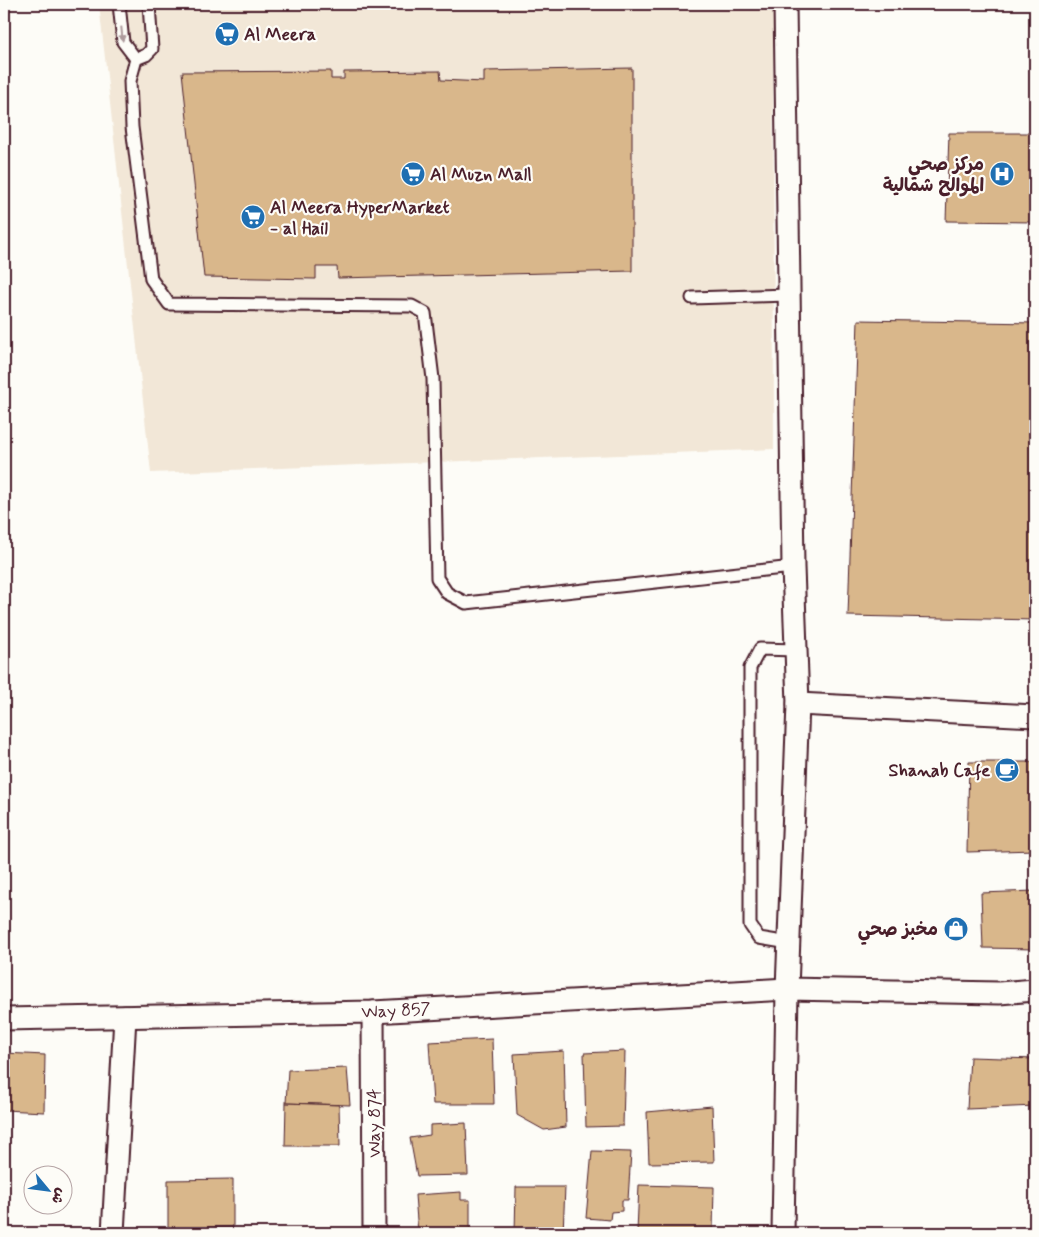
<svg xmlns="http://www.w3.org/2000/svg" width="1039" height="1237" font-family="Mynerve,'Playpen Sans Arabic',sans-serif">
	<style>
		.built { fill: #f2e7d7 }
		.building { fill: #d9b78b; stroke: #4a1f2b }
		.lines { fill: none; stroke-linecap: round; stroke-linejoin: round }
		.lane-casing { stroke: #4a1f2b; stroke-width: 15 }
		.street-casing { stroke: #4a1f2b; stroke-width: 25 }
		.lane { stroke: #fdfcf7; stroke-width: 11 }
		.street { stroke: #fdfcf7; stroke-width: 21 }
		.oneway { fill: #ac999b }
		.labels { text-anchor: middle; stroke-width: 4.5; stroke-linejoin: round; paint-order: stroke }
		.poi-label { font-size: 18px; font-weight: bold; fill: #4a1f2b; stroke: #fdfcf7; text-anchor: start }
		.street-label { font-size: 18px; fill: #4a1f2b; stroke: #fdfcf7 }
	</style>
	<rect width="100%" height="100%" fill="#fdfcf7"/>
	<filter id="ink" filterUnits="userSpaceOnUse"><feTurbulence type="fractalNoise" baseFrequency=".02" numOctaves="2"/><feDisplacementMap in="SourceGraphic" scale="10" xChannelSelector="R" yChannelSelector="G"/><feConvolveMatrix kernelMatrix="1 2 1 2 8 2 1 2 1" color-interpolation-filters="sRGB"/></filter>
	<g filter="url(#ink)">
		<polygon class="built" points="99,4 773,4 774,449 151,473"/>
		<g class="building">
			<polygon points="632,68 632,271 338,278 337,267 316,267 316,279 204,277 182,72 331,71 331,79 344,79 344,72 440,71 441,80 484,82 484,71"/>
			<polygon points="949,133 1035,133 1035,222 946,221"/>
			<polygon points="858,320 1035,323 1035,620 848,616"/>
			<polygon points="969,762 1035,762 1035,850 967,852"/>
			<polygon points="1035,891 1035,949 983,948 981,893"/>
			<polygon points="492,1039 494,1104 433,1104 429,1042"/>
			<polygon points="564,1051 566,1127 544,1130 517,1115 514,1054"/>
			<polygon points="625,1051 623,1126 586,1127 584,1053"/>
			<polygon points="4,1053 45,1055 44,1112 4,1110"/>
			<polygon points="970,1057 1035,1059 1035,1106 967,1109"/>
			<polygon points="347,1068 350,1105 286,1103 288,1070"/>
			<polygon points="286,1103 339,1105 340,1146 285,1146"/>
			<polygon points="712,1106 714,1162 649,1163 647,1112"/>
			<polygon points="466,1123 468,1175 417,1176 410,1138 430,1135 430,1125"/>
			<polygon points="592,1151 631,1152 628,1200 622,1200 622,1211 611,1212 610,1220 586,1218"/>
			<polygon points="233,1179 233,1227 168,1228 168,1180"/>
			<polygon points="639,1185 714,1187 713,1230 637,1232"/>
			<polygon points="516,1187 565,1187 563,1233 515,1233"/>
			<polygon points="461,1192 461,1200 470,1200 470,1233 418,1233 415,1195"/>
		</g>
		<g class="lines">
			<defs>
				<g id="lane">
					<polyline points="119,4 123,42 136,59"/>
					<polyline points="136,59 130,81 132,127 151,279 169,304 412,306 425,313 433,379 437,578 447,593 466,603 793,567"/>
					<polyline points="136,59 146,55 152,49 149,4"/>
					<polyline points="692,298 789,295"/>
					<polyline points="789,943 759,938 750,925 750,668 760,649 796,650"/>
				</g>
				<g id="street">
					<polyline points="798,704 1035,716"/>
					<polyline points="373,1012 374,1233"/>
					<polyline points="4,1019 373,1012 787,989 999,993 1035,990"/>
					<polyline points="113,1233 125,1017"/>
					<polyline points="783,1233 787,989 798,704 793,567 785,4"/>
				</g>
			</defs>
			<use href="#lane" class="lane-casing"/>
			<use href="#street" class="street-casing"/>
			<use href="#lane" class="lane"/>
			<use href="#street" class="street"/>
		</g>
		<defs><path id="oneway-solid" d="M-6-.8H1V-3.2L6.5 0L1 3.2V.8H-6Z" transform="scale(1.25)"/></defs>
		<use class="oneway" href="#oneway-solid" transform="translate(122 34) rotate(84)"/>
	</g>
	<defs>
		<symbol id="supermarket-disc" viewBox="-11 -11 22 22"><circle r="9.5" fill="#1f6fb2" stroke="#fdfcf7"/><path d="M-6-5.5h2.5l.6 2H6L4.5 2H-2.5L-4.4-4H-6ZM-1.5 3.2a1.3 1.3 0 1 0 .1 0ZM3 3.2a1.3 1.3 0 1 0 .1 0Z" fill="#fff"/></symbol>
		<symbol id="hospital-disc" viewBox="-11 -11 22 22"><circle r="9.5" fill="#1f6fb2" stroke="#fdfcf7"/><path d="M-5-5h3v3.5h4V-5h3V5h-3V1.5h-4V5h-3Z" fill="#fff"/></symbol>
		<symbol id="cafe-disc" viewBox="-11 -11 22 22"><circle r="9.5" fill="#1f6fb2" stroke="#fdfcf7"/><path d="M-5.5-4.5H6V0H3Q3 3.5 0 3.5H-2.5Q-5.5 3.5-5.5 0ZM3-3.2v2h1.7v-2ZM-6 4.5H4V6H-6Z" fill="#fff"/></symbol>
		<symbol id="shop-disc" viewBox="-11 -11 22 22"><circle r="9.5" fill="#1f6fb2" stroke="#fdfcf7"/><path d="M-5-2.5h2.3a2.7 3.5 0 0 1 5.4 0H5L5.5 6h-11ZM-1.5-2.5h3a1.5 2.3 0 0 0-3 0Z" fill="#fff"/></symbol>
	</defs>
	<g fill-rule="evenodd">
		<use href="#supermarket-disc" x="213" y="20" width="28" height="28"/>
		<use href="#supermarket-disc" x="399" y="160" width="28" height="28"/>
		<use href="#hospital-disc" x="988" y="160" width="28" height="28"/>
		<use href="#supermarket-disc" x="239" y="203" width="28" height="28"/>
		<use href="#cafe-disc" x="993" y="756" width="28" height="28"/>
		<use href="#shop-disc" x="942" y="915" width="28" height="28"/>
	</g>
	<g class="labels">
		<g class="poi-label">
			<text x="244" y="40">Al Meera</text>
			<text x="984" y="170" text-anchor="end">مركز صحي<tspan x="984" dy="21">الموالح شمالية</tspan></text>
			<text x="430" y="180">Al Muzn Mall</text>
			<text x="270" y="213">Al Meera HyperMarket<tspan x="270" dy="21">- al Hail</tspan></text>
			<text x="990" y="776" text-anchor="end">Shanab Cafe</text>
			<text x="938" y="935" text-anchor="end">مخبز صحي</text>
		</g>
		<g class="street-label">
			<text transform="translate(396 1010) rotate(-3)" y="6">Way 857</text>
			<text transform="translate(374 1123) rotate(-90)" y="6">Way 874</text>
		</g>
	</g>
	<rect width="1039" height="1237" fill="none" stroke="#fdfcf7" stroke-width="20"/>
	<rect x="10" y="10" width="1019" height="1217" fill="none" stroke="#4a1f2b" stroke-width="2" filter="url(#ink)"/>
	<g transform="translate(48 1190) rotate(119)"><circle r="24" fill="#fdfcf7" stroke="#b5a4a5"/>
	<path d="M0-4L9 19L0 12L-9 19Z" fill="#1f6fb2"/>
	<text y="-8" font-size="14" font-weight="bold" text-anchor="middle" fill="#4a1f2b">ش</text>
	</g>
</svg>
